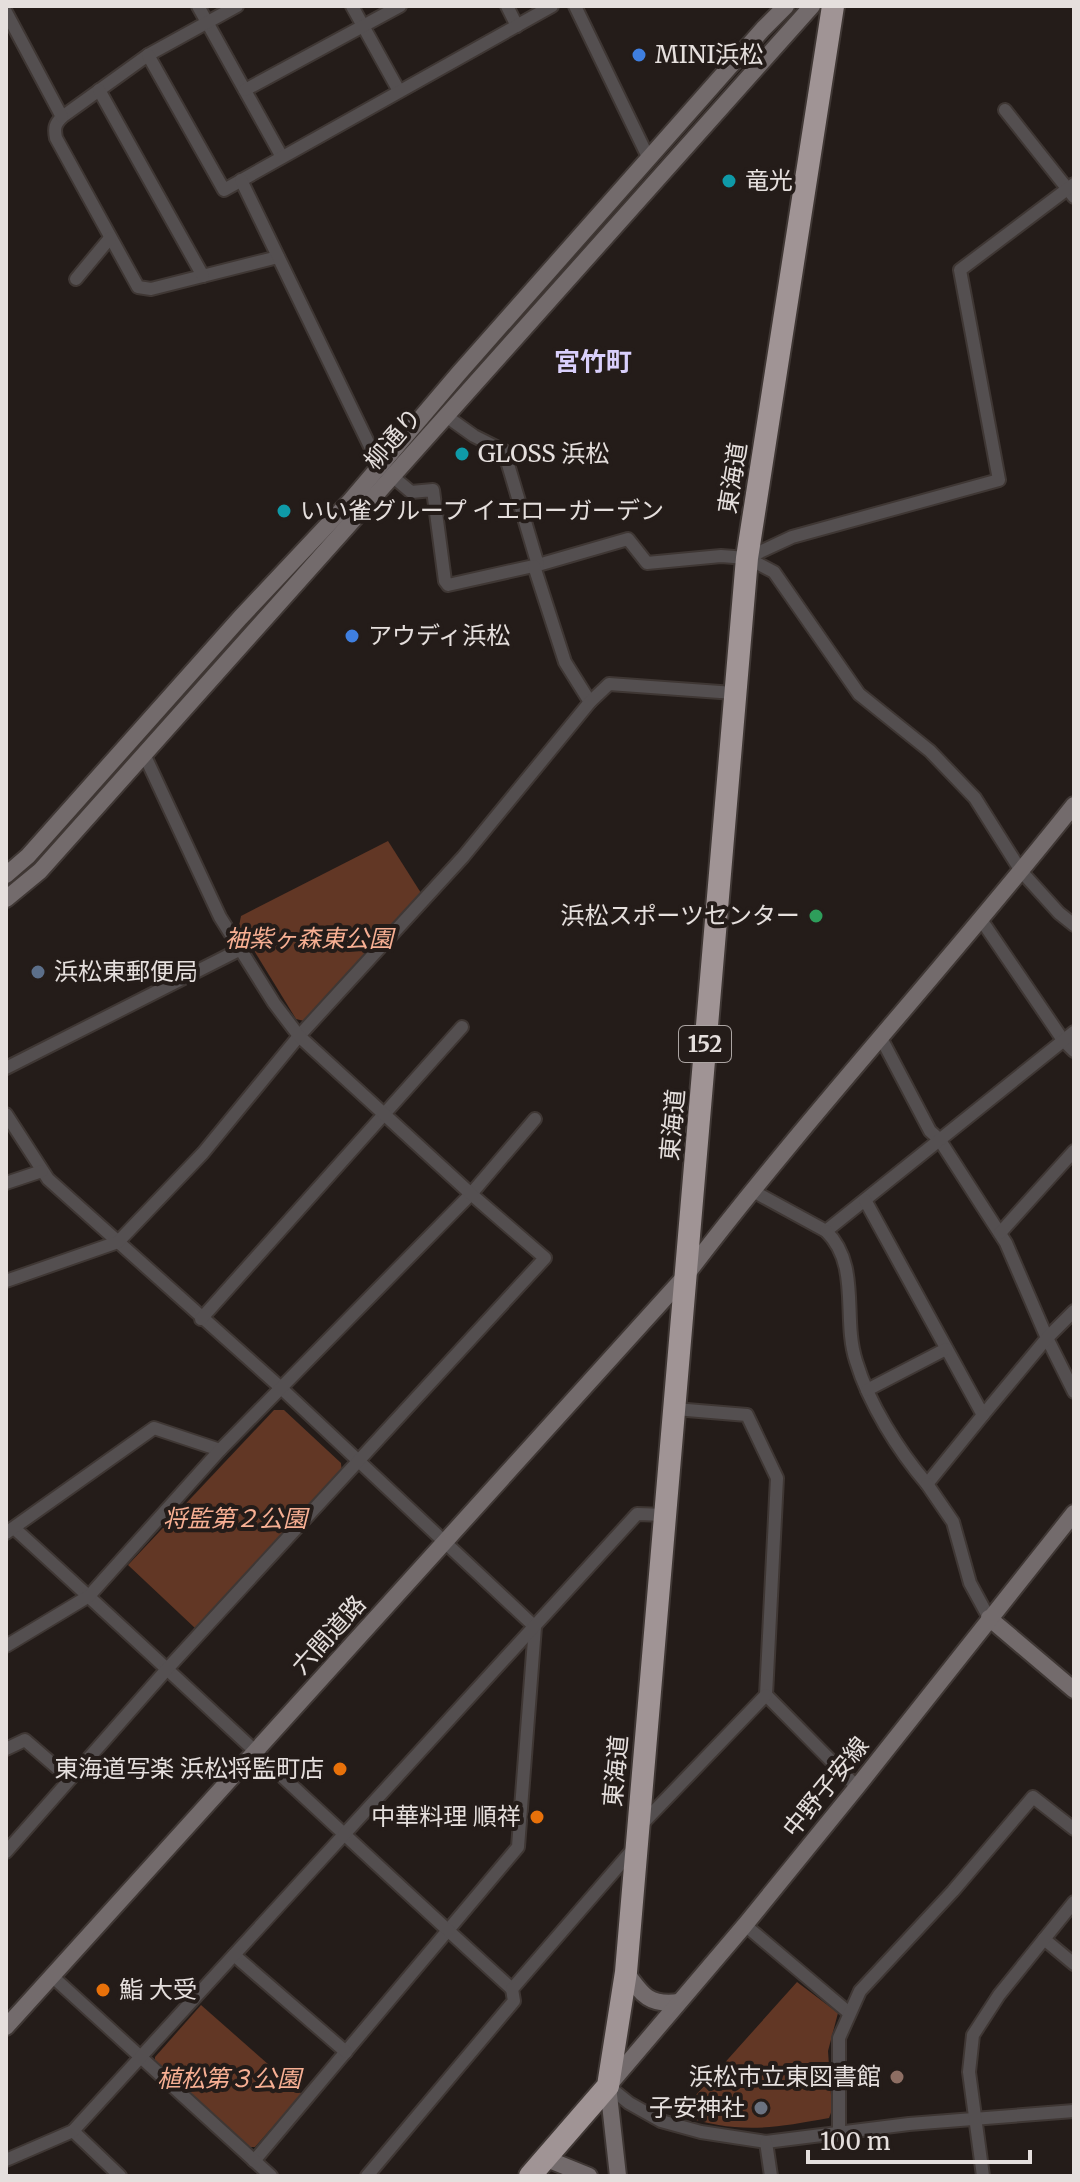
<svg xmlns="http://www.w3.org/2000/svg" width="1080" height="2182" font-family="Merriweather,'Noto Sans JP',serif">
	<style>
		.green { fill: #623725 }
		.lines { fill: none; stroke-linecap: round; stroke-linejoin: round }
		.street-casing { stroke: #3f3734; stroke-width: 16 }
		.secondary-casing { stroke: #3f3734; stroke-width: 20 }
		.highway-casing { stroke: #3f3734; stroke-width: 26 }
		.street { stroke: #544f50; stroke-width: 12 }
		.secondary { stroke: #736b6c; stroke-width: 16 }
		.highway { stroke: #a09495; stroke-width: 22 }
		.shop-dot { fill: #3f7fe0; stroke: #241c19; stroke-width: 3 }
		.culture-dot { fill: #0f9aa8; stroke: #241c19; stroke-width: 3 }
		.leisure-dot { fill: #2e9e5b; stroke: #241c19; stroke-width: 3 }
		.service-dot { fill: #5c6f8a; stroke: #241c19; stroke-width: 3 }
		.food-dot { fill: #e8710a; stroke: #241c19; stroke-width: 3 }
		.education-dot { fill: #8d6e63; stroke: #241c19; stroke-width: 3 }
		.worship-dot { fill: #6b7280; stroke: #241c19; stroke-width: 3 }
		.labels { text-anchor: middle; stroke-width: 8; stroke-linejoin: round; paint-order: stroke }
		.shield { fill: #241c19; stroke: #aba4a2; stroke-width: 2 }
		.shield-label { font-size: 22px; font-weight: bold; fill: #e5dfdd }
		.poi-label { font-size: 24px; fill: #e5dfdd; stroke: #241c19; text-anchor: start }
		.street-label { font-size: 24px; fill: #e5dfdd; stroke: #241c19 }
		.park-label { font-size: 24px; font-style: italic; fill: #f7af93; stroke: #241c19 }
		.neighbourhood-label { font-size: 26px; font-weight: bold; fill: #d9cffb; stroke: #241c19 }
	</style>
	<rect width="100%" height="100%" fill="#241c19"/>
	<g class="green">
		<polygon points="388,841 421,893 304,1021 296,1019 239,926 241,916"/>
		<polygon points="274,1410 284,1410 341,1463 342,1474 196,1629 128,1565"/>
		<path d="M797 1982 838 2013 828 2051 832 2110 829 2118C769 2129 738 2134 678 2115Z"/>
		<polygon points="201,2005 302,2094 255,2147 249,2147 155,2064 155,2057"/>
	</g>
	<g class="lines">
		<defs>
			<g id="street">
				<polyline points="198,6 282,157"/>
				<path d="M237 6 148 55 62 117C55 124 54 128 56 138L138 287 151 289 278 257"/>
				<polyline points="352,6 399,91"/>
				<polyline points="507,6 517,26"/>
				<polyline points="575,6 649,159"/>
				<polyline points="6,12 62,117"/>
				<polyline points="148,55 224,190 552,6"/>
				<polyline points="99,90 203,276"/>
				<polyline points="245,90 400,6"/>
				<polyline points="1005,110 1074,197"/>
				<polyline points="241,180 379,465 411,492 433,490 445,581 448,585 538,565 628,539 647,563 721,556 747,558 774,572 859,694 930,751 975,798 1021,871 1059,913 1074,925"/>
				<polyline points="76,279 110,238"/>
				<polyline points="446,416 474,436 504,451 538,565"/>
				<polyline points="747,558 792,537 999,480 960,270 1074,184"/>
				<polyline points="534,566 565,662 590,702"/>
				<polyline points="980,918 1063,1040 1074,1051"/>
				<polyline points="881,1038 930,1131 939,1139 1006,1243 1047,1338 1074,1392"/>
				<polyline points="6,1068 239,950"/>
				<polyline points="6,1114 48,1179 280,1387 535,1627 518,1847 254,2161"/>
				<polyline points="6,1183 42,1171"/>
				<polyline points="751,1190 826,1231 1074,1032"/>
				<polyline points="865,1200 983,1415 1047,1338 1074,1311"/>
				<path d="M826 1231C861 1265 842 1318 856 1361 869 1404 898 1450 927 1484L983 1415"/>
				<polyline points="1000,1233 1074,1151"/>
				<polyline points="6,1281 118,1242 203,1153 299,1036 463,857 590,702 609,684 734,693"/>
				<polyline points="201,1319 462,1027"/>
				<polyline points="867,1390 946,1349"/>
				<polyline points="675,1409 747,1415 777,1478 766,1695 857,1787"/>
				<polyline points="927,1484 953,1522 970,1583 989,1618"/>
				<path d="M14 1528C181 1680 345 1837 512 1989"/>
				<polyline points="6,1533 154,1428 220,1450"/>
				<polyline points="6,1646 89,1596 220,1450 471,1194 535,1119"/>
				<polyline points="6,1749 25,1740 70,1779"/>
				<polyline points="641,1825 766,1695"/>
				<polyline points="6,1852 168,1668 545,1258 471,1194 299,1036 274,1003 220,917 144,754"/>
				<polyline points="745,1925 848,2012"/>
				<polyline points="1044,1939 1074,1964"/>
				<polyline points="234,1955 346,2052"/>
				<polyline points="53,1977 271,2176"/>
				<polyline points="608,2086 629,2103 661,2121 701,2132 766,2142 909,2124 1074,2111"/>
				<polyline points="73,2131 120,2176"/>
				<polyline points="839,2134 839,2038 860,1991 953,1891 1033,1797 1074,1829"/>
				<polyline points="766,2142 771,2176"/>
				<polyline points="6,2160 73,2131 637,1514 665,1515"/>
				<polyline points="367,2176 514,2001 512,1989 635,1847"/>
				<polyline points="983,2176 969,2072 973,2035 999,1995 1074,1902"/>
			</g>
			<g id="secondary">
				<polyline points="6,875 28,856 240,618 351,500 459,373 763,29 786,6"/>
				<polyline points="6,899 40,871 812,6"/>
				<polyline points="989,1618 1074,1690"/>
				<path d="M626 1972C642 1995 649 2006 679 2002"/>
				<path d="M6 2027 687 1274C810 1113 948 964 1074 805"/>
				<polyline points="609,2085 745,1925 857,1787 1074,1513"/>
				<polyline points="608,2086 618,2176"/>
				<polyline points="547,2159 589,2176"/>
			</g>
			<polyline id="highway" points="530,2176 608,2086 626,1972 747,558 833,6"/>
		</defs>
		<use href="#street" class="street-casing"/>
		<use href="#secondary" class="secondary-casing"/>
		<use href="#highway" class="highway-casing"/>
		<use href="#street" class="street"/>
		<use href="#secondary" class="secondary"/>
		<use href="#highway" class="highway"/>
	</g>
	<g class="shop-dot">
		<circle cx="639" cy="55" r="8"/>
		<circle cx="352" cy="636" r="8"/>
	</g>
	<g class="culture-dot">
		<circle cx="729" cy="181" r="8"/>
		<circle cx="462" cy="454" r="8"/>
		<circle cx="284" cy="511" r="8"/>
	</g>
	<circle class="leisure-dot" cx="816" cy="916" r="8"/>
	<circle class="service-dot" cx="38" cy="972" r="8"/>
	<g class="food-dot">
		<circle cx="340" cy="1769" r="8"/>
		<circle cx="537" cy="1817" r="8"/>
		<circle cx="103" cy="1990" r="8"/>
	</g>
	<circle class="education-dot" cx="897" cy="2077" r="8"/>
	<circle class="worship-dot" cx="761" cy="2108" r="8"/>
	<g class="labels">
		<rect class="shield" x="679" y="1026" width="52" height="36" rx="6"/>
		<g class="shield-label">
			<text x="705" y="1052">152</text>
		</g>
		<g class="poi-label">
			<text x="655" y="63">MINI浜松</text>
			<text x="745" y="189">竜光</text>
			<text x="478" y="462">GLOSS 浜松</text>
			<text x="300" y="519">いい雀グループ イエローガーデン</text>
			<text x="368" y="644">アウディ浜松</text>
			<text x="800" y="924" text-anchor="end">浜松スポーツセンター</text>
			<text x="54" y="980">浜松東郵便局</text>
			<text x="324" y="1777" text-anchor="end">東海道写楽 浜松将監町店</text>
			<text x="521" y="1825" text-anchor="end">中華料理 順祥</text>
			<text x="119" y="1998">鮨 大受</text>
			<text x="881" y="2085" text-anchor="end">浜松市立東図書館</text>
			<text x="745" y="2116" text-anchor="end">子安神社</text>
		</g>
		<g class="street-label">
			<text transform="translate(393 439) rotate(-49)" y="8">柳通り</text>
			<text transform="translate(733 478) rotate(-81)" y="8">東海道</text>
			<text transform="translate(673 1125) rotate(-85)" y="8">東海道</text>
			<text transform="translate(329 1635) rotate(-48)" y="8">六間道路</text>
			<text transform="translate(616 1771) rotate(-85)" y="8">東海道</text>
			<text transform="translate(826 1787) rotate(-51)" y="8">中野子安線</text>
		</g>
		<g class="park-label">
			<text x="309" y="947">袖紫ヶ森東公園</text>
			<text x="235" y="1527">将監第２公園</text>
			<text x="229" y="2087">植松第３公園</text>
		</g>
		<g class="neighbourhood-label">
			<text x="593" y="371">宮竹町</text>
		</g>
	</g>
	<rect width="1080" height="2182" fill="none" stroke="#e5dfdd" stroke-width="16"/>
	<path d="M808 2150v12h222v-12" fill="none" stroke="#e5dfdd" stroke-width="4"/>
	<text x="820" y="2150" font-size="24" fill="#e5dfdd" stroke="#241c19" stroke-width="6" paint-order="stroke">100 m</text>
</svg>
